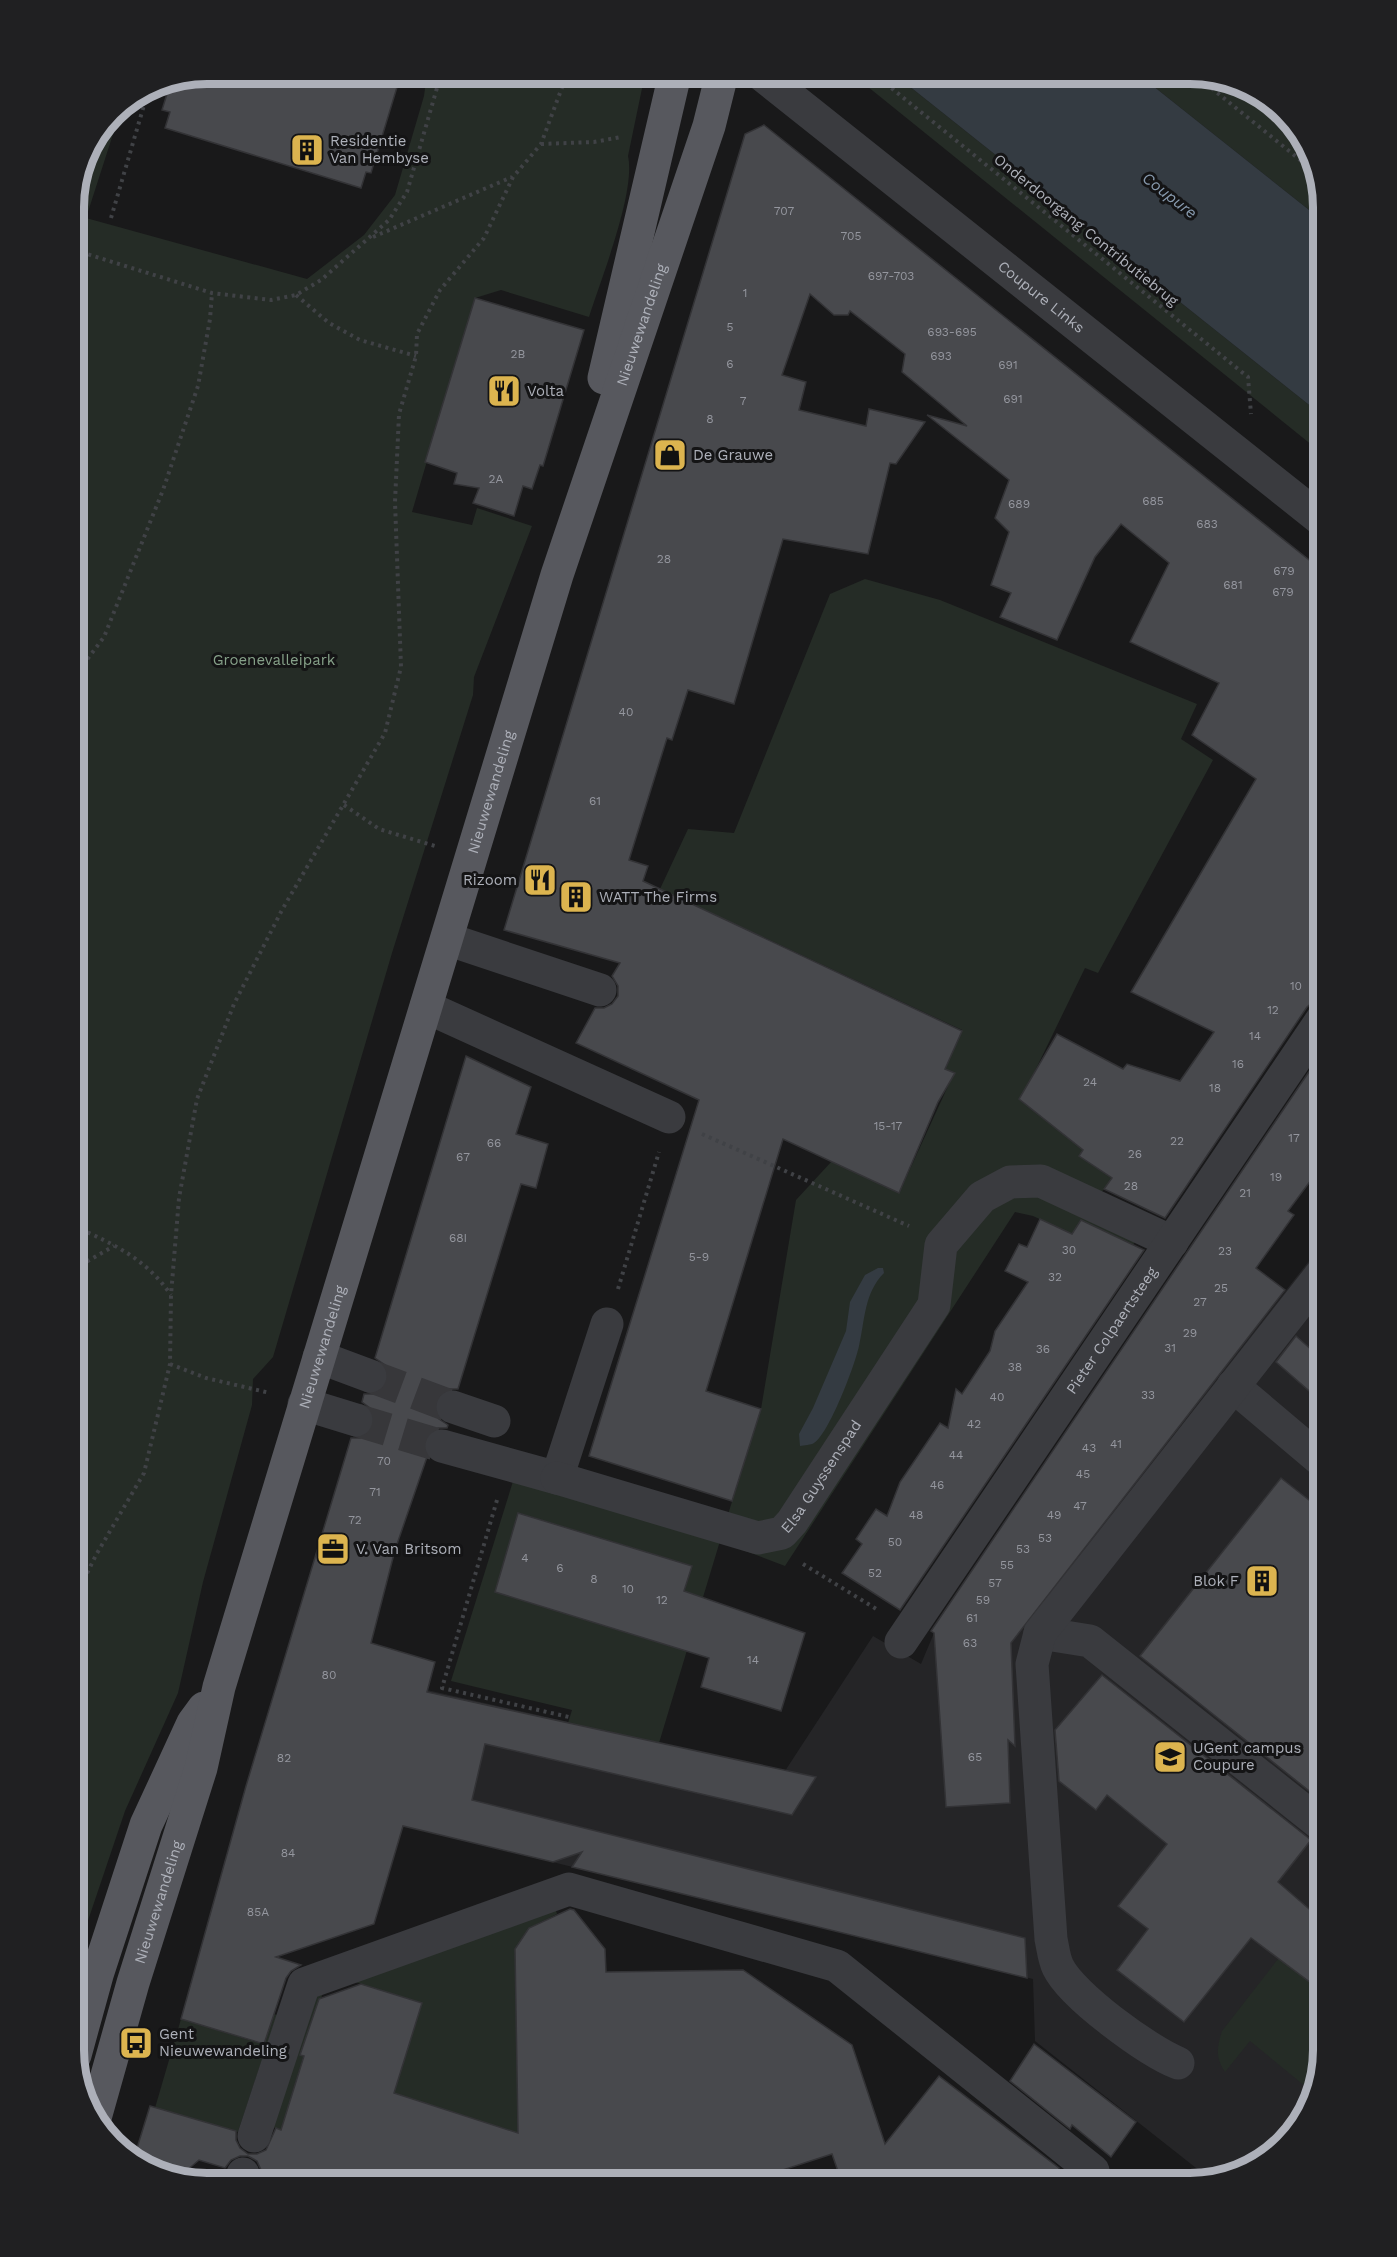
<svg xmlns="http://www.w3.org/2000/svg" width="1397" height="2257" font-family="'Work Sans',sans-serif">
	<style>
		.built { fill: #252527 }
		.green { fill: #252c26; fill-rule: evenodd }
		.water { fill: #343b42 }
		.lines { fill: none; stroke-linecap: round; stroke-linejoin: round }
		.stream { stroke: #343b42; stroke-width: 12 }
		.building { fill: #48494d; stroke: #333336; stroke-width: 1.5 }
		.minor-tunnel { stroke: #37373a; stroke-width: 33; stroke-dasharray: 33 16; stroke-linecap: butt }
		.path { stroke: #404246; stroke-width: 4; stroke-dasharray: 3 4.5; stroke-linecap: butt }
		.minor { stroke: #3a3b3f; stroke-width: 33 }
		.major { stroke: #57585e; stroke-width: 33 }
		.labels { text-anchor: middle; stroke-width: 6; stroke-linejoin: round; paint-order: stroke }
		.number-label { font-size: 12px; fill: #94969e }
		.poi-label { font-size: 15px; fill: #adb0b9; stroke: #141415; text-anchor: start }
		.street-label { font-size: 15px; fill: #adb0b9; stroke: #141415 }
		.park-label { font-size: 15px; fill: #86a189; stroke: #141415 }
		.water-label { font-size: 16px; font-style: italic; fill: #889baf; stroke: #141415 }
		.rim { fill: none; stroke: #adb0b9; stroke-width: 8 }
	</style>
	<rect width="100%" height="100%" fill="#19191a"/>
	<polygon class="built" points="1323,1243 1323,2050 1301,2124 1249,2170 1210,2179 1035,2041 1033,1979 347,1812 402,1727 423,1658 435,1662 427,1690 785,1771 873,1636 921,1664 934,1633 971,1659 1012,1676 1011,1643 1022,1628"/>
	<g class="green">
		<path d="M427 74H645L628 156C636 192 601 279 589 317L501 290 475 298 412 512 472 525 477 508 532 526 474 677 473 695 392 953 273 1357 253 1379 252 1405 203 1582 178 1693 125 1811 74 1962V199L84 156 104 125 115 128 86 218 307 279 364 235 395 195 424 96Z"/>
		<polygon points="852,74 894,74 1323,416 1323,454"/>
		<polygon points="1138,74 1199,74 1264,96 1310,148 1323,207 1323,221"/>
		<path d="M865 579 940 600 1197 704 1181 739 1213 760 1098 973 1085 968 1033 1075 1083 1150 1079 1156 1112 1178 1101 1193 1152 1217 1124 1258 1033 1216 1015 1212 785 1566 720 1541 659 1743 568 1723 572 1710 451 1681 514 1478 720 1540 761 1409 796 1200 832 1161 899 1193 954 1073 945 1069 962 1030 660 889 688 829 734 833 830 594ZM519 1513 692 1566 668 1645Z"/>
		<path d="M1323 1901V2050L1311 2091 1250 2041 1225 2072C1215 2057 1217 2047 1222 2031Z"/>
		<polygon points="554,1904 557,1914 529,1928 515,1949 519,2183 382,2132 422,2003 352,1981 324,1989 281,2130 270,2126 314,1990"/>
		<polygon points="266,2012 277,2015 238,2132 155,2108 181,2019 256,2042"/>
	</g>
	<g class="water">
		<polygon points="894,74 1138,74 1323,221 1323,416"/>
		<path d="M878 1268H883L884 1273C864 1293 865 1320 859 1346 855 1365 829 1434 814 1443 811 1445 804 1445 800 1446L799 1434 813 1408 846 1331 850 1302 865 1275Z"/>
	</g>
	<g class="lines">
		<polyline class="stream" points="74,1191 81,1169"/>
	</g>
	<g class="building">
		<polygon points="207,74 401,74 371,173 366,172 361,188 165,128 170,112 162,110 171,81"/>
		<polygon points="764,125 1323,571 1323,999 1314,1001 1307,1007 1165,1218 1104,1189 1112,1178 1079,1156 1083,1150 1019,1099 1057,1034 1123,1069 1127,1064 1180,1081 1214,1032 1131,992 1256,779 1192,735 1219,683 1130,642 1169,563 1121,524 1095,557 1057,640 1000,617 1011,593 991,585 1009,532 995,518 1009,480 927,415 967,426 902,372 905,354 850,311 848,315 834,315 810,294 782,375 806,382 799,410 866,426 869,409 925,422 896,464 890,463 868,554 783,539 734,704 688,690 672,740 667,738 629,860 648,866 643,881 962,1031 945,1069 955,1073 938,1102 899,1193 783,1139 706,1391 761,1409 732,1501 589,1456 699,1100 576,1043 595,1008 604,1008 612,1004 618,996 618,986 612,976 620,963 504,930 745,134"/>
		<polygon points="475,298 584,330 543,466 540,465 532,489 523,486 514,516 473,503 479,488 454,484 457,473 425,462"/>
		<polygon points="1323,1051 1323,1164 1288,1211 1294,1215 1256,1268 1285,1290 1011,1643 1015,1746 1008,1740 1010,1803 946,1807 934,1633 931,1631"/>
		<polygon points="466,1056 531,1087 516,1134 548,1144 536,1188 521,1184 458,1389 449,1389 441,1393 436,1400 435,1410 439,1419 448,1425 447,1428 438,1428 429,1432 424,1440 424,1450 427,1457 395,1550 371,1643 435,1662 427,1692 816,1777 792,1815 485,1744 472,1800 1025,1938 1027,1978 572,1867 582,1852 553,1862 403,1826 374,1924 276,1957 301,1965 291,1971 286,1978 264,2044 181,2019 246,1786 351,1438 360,1438 368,1434 374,1425 374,1415 370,1408 362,1402 364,1394 374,1394 381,1391 388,1382 389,1373 385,1365 375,1358"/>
		<polygon points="1040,1219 1072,1234 1081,1220 1144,1250 900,1610 842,1573 862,1544 856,1539 876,1509 887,1516 900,1482 940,1423 948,1428 956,1389 962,1394 990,1351 995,1331 1028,1282 1005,1271 1019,1244 1027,1247"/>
		<polygon points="1296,1336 1323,1360 1323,1403 1276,1362"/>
		<polygon points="1281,1478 1323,1511 1323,1802 1140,1656"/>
		<polygon points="518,1513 692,1566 684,1591 805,1633 781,1711 701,1687 709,1658 495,1592"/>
		<polygon points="1102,1675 1311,1840 1278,1882 1323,1921 1323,1992 1251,1938 1184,2022 1117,1970 1148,1929 1118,1906 1167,1844 1107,1795 1096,1810 1059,1781 1055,1730"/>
		<polygon points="570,1909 574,1910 605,1949 606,1972 743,1970 852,2045 885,2144 939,2076 1059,2168 1054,2183 842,2183 832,2154 743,2183 260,2183 261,2170 257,2161 248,2156 240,2156 231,2160 225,2168 199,2160 179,2177 133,2161 150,2106 236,2131 236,2140 240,2148 248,2154 257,2154 266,2150 276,2128 281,2130 304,2056 300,2055 319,1999 361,1984 422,2003 394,2093 518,2133 515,1949 529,1928"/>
		<polygon points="1034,2044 1136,2122 1111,2157 1072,2125 1070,2129 1010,2081"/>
	</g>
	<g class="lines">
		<g class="minor-tunnel">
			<polyline points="370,1376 453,1407"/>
			<polyline points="356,1420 442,1446"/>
		</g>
		<g class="path">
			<polyline points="874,74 1248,377 1251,414"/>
			<polyline points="1194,74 1315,172"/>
			<polyline points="541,144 594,142 621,137"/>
			<polyline points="111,218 149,88"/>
			<polyline points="373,237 512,177"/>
			<polyline points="74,250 212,293 271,300 296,295 321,280 389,220 407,192 441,74"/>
			<polyline points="296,295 329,323 360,340 416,356"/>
			<polyline points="74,677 104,637 163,490 198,386 210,319 212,293"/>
			<polyline points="344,805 379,829 435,846"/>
			<polyline points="702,1134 909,1226"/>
			<path d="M74 1226C115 1245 145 1258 171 1295"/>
			<polyline points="74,1269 114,1246"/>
			<polyline points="618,1289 659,1152"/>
			<polyline points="170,1364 206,1378 270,1393"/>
			<polyline points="497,1500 442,1688 569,1717"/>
			<polyline points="803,1564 878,1610"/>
			<polyline points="74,1600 96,1555 144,1473 170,1364 171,1295 179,1198 197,1099 234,1004 282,910 385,733 401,667 395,502 399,414 416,356 417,334 440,290 484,238 513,177 541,144 567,74"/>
		</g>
		<g class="minor">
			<path id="s1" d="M761 74 1323 521"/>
			<polyline points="447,939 600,990"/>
			<polyline points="426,1007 669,1117"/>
			<polyline points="319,1357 370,1376"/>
			<polyline points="1233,1386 1323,1462"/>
			<polyline points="304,1404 356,1420"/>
			<polyline points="453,1407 494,1421"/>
			<polyline points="442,1446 557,1478 607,1324"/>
			<path id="s2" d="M557 1478 758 1538 782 1533 792 1522 934 1305 941 1245 982 1197 1010 1182 1041 1181 1172 1242"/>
			<polyline points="1040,1633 1090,1641 1323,1826"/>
			<path id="s3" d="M901 1642 1323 1018"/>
			<path d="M1178 2063C1148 2051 1072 1996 1058 1967 1054 1959 1053 1948 1051 1939L1032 1664 1040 1633 1323 1272"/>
			<polyline points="254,2136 304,1984 569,1889 837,1966 1093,2171 1089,2183"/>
			<polyline points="240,2183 243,2174"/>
		</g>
		<g class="major">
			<polyline points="604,378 675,74"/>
			<polyline points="75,2055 97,1975 146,1825 193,1723 204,1708"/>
			<path id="s4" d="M95 2118 133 1983 201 1768 219 1687 557 575 709 126 722 74"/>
		</g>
	</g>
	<defs>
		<symbol id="building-square" viewBox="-11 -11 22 22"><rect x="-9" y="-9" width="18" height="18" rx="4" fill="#dcb44f" stroke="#141415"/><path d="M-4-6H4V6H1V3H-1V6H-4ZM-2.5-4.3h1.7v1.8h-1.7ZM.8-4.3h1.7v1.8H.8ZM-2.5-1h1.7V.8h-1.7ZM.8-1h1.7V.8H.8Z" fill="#111"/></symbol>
		<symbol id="restaurant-square" viewBox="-11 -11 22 22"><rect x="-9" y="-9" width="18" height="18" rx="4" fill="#dcb44f" stroke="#141415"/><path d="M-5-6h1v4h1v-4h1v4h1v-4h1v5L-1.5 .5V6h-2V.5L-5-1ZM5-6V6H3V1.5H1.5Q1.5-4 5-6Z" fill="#111"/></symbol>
		<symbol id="shop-square" viewBox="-11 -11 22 22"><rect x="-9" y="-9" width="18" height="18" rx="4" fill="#dcb44f" stroke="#141415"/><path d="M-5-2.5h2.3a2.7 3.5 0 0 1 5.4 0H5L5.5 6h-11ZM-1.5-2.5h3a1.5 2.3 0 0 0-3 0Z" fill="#111"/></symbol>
		<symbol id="office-square" viewBox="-11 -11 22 22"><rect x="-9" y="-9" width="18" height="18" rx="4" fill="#dcb44f" stroke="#141415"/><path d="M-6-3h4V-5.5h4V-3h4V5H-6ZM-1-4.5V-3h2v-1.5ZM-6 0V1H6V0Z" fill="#111"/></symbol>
		<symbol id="university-square" viewBox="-11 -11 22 22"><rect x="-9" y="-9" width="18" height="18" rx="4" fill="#dcb44f" stroke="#141415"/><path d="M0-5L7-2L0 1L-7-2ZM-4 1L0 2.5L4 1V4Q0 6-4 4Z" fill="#111"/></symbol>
		<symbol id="bus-square" viewBox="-11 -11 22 22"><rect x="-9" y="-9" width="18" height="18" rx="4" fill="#dcb44f" stroke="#141415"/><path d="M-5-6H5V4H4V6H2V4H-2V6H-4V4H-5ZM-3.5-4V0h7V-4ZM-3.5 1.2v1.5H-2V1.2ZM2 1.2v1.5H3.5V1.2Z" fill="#111"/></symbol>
	</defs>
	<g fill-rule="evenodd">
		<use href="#building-square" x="288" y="131" width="38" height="38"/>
		<use href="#restaurant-square" x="485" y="372" width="38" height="38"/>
		<use href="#shop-square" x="651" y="436" width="38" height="38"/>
		<use href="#restaurant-square" x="521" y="861" width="38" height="38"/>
		<use href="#building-square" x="557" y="878" width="38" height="38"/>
		<use href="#office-square" x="314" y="1530" width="38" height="38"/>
		<use href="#building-square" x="1243" y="1562" width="38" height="38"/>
		<use href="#university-square" x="1151" y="1738" width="38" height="38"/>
		<use href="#bus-square" x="117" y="2024" width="38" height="38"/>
	</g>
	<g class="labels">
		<g class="number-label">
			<text x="784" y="215">707</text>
			<text x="851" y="240">705</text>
			<text x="891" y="280">697-703</text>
			<text x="745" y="297">1</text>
			<text x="730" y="331">5</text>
			<text x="952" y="336">693-695</text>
			<text x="518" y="358">2B</text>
			<text x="941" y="360">693</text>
			<text x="730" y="368">6</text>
			<text x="1008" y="369">691</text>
			<text x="1013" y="403">691</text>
			<text x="743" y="405">7</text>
			<text x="710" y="423">8</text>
			<text x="496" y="483">2A</text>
			<text x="1153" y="505">685</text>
			<text x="1019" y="508">689</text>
			<text x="1207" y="528">683</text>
			<text x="664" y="563">28</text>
			<text x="1284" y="575">679</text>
			<text x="1233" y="589">681</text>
			<text x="1283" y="596">679</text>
			<text x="626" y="716">40</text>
			<text x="595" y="805">61</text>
			<text x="1296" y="990">10</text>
			<text x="1273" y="1014">12</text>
			<text x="1255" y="1040">14</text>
			<text x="1238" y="1068">16</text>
			<text x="1090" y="1086">24</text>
			<text x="1215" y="1092">18</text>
			<text x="888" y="1130">15-17</text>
			<text x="1294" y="1142">17</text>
			<text x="1177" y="1145">22</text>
			<text x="494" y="1147">66</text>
			<text x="1135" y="1158">26</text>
			<text x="463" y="1161">67</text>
			<text x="1276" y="1181">19</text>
			<text x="1131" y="1190">28</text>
			<text x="1245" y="1197">21</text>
			<text x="458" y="1242">68I</text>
			<text x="1069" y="1254">30</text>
			<text x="1225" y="1255">23</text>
			<text x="699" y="1261">5-9</text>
			<text x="1055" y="1281">32</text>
			<text x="1221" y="1292">25</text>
			<text x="1200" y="1306">27</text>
			<text x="1190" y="1337">29</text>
			<text x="1170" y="1352">31</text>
			<text x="1043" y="1353">36</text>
			<text x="1015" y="1371">38</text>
			<text x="1148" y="1399">33</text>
			<text x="997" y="1401">40</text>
			<text x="974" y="1428">42</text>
			<text x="1116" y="1448">41</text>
			<text x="1089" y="1452">43</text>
			<text x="956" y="1459">44</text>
			<text x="384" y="1465">70</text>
			<text x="1083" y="1478">45</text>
			<text x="937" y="1489">46</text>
			<text x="375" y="1496">71</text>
			<text x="1080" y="1510">47</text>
			<text x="916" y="1519">48</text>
			<text x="1054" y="1519">49</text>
			<text x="355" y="1524">72</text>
			<text x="1045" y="1542">53</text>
			<text x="895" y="1546">50</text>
			<text x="1023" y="1553">53</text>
			<text x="525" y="1562">4</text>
			<text x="1007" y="1569">55</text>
			<text x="560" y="1572">6</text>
			<text x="875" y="1577">52</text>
			<text x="594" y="1583">8</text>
			<text x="995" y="1587">57</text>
			<text x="628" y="1593">10</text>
			<text x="662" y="1604">12</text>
			<text x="983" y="1604">59</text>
			<text x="972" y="1622">61</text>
			<text x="970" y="1647">63</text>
			<text x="753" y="1664">14</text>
			<text x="329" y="1679">80</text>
			<text x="975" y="1761">65</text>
			<text x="284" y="1762">82</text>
			<text x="288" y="1857">84</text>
			<text x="258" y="1916">85A</text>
		</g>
		<g class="poi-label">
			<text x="330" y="146">Residentie<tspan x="330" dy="17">Van Hembyse</tspan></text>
			<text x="527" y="396">Volta</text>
			<text x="693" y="460">De Grauwe</text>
			<text x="517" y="885" text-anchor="end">Rizoom</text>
			<text x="599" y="902">WATT The Firms</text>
			<text x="356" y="1554">V. Van Britsom</text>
			<text x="1239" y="1586" text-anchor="end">Blok F</text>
			<text x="1193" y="1753">UGent campus<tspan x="1193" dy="17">Coupure</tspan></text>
			<text x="159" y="2039">Gent<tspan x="159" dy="17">Nieuwewandeling</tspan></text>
		</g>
		<g class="street-label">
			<text transform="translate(1086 230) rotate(39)" y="5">Onderdoorgang Contributiebrug</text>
			<text dy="5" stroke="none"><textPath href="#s1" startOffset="358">Coupure Links</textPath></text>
			<text dy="5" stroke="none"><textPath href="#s4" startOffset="1875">Nieuwewandeling</textPath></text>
			<text dy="5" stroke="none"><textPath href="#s4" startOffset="1384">Nieuwewandeling</textPath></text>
			<text dy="5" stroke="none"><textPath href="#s3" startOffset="376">Pieter Colpaertsteeg</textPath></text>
			<text dy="5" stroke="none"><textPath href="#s4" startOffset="804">Nieuwewandeling</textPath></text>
			<text dy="5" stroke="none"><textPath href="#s2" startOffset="303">Elsa Guyssenspad</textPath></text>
			<text dy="5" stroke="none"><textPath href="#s4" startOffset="225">Nieuwewandeling</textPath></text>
		</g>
		<g class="park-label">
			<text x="274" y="665">Groenevalleipark</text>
		</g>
		<g class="water-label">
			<text transform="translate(1170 195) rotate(38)" y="6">Coupure</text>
		</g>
	</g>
	<path d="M0 0H1397V2257H0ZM207 84H1190A123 123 0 0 1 1313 207V2050A123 123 0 0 1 1190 2173H207A123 123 0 0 1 84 2050V207A123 123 0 0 1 207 84Z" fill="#202022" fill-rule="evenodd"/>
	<path class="rim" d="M207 84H1190A123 123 0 0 1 1313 207V2050A123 123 0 0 1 1190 2173H207A123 123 0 0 1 84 2050V207A123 123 0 0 1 207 84Z"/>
</svg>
